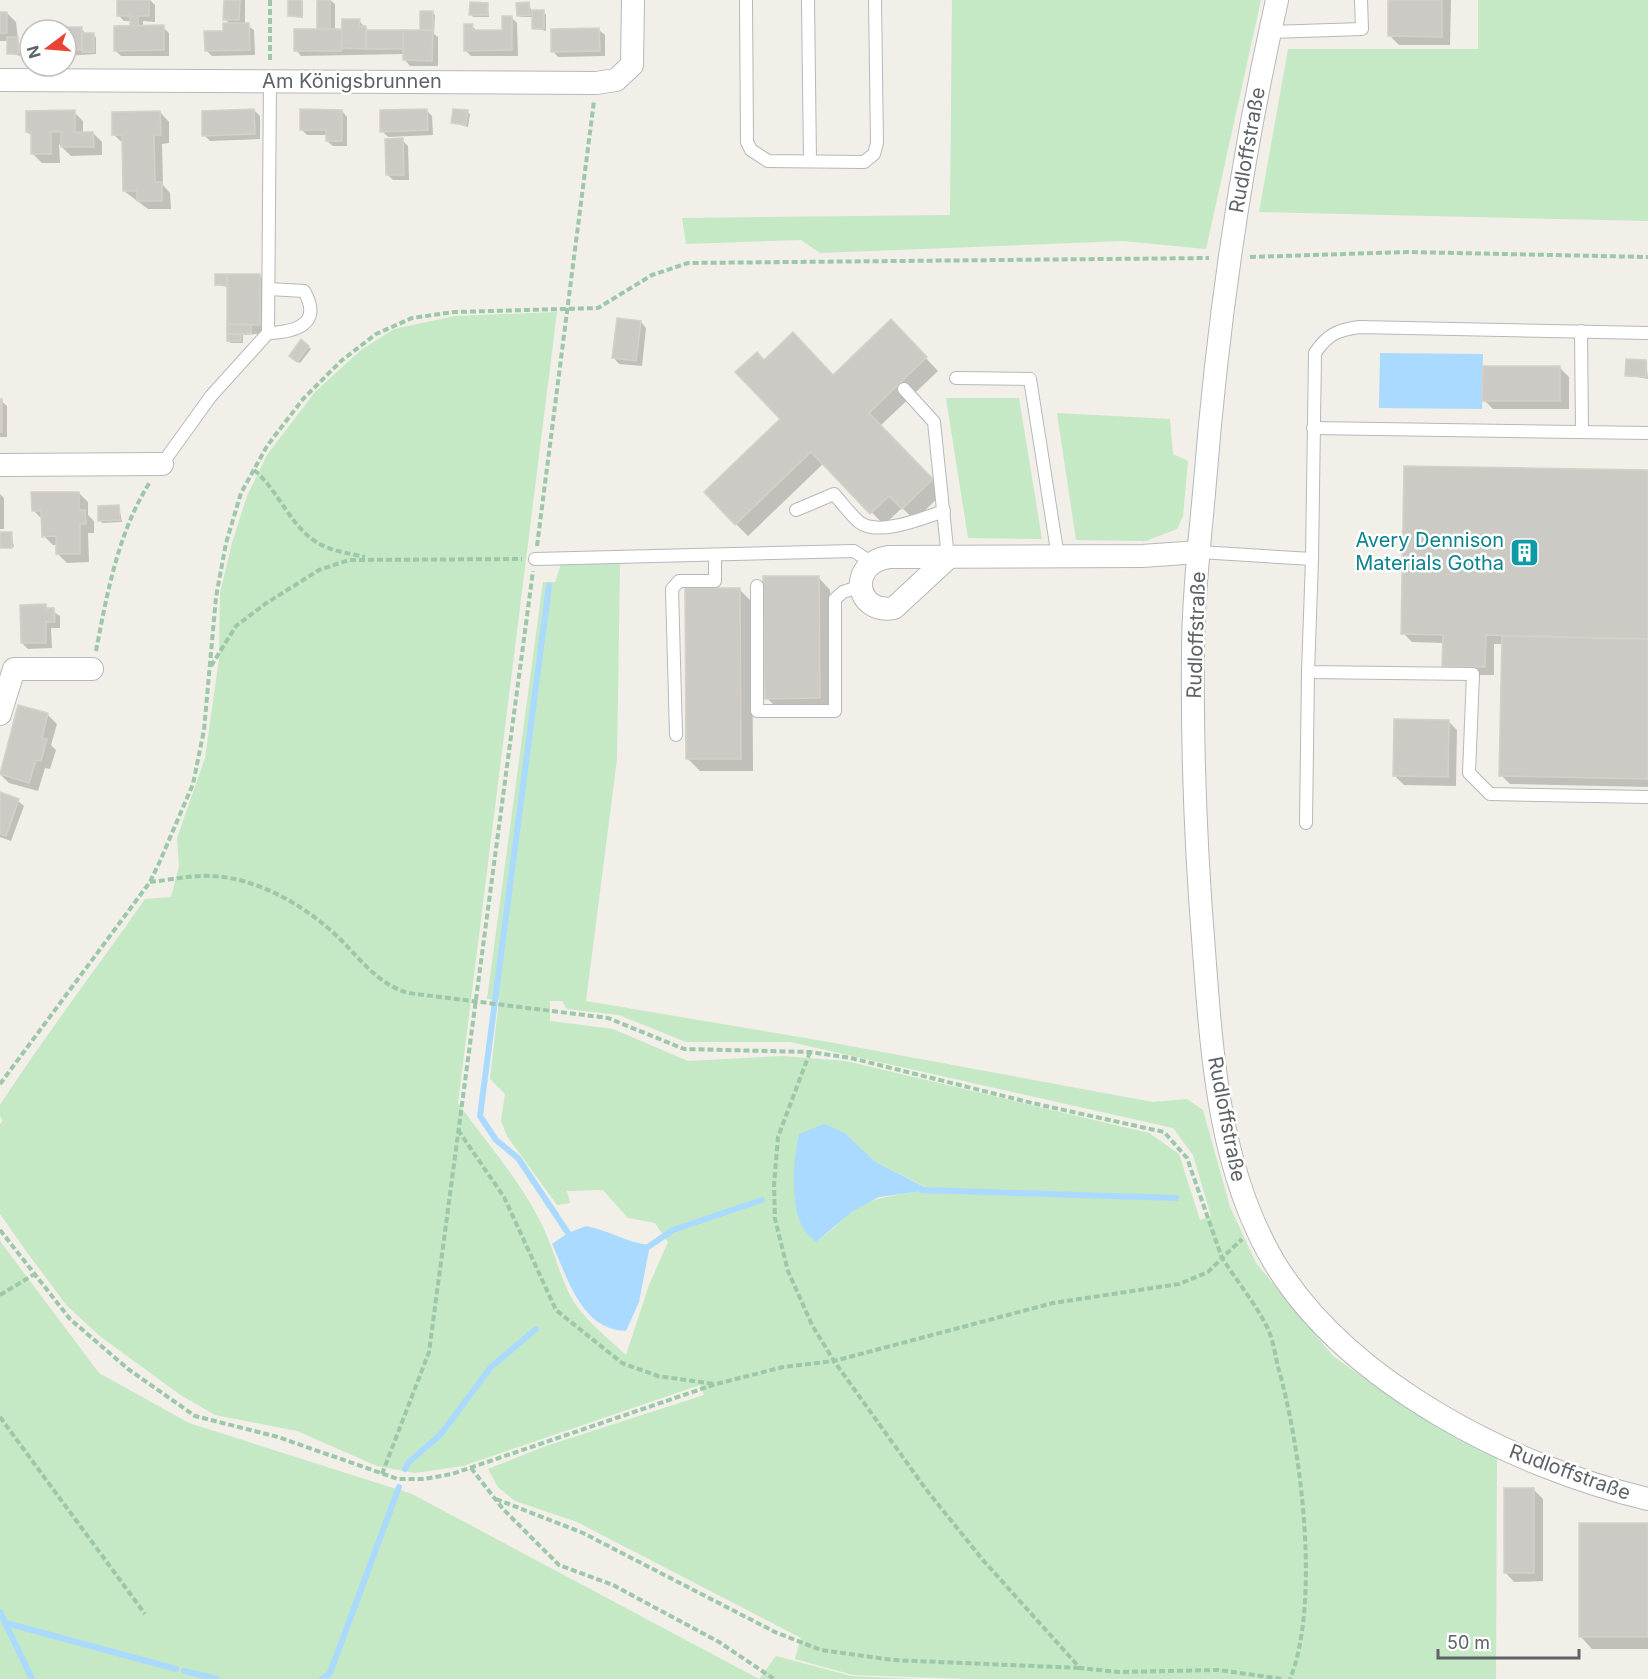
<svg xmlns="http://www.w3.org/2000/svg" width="1648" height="1679" font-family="Inter,sans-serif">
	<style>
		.green { fill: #c5e8c5; fill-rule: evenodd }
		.water { fill: #aadaff }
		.shadow { fill: #0003 }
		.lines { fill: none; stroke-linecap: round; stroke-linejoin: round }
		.stream { stroke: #aadaff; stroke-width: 6 }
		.building { fill: #cccac5; stroke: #d6d1c6; stroke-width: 1.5 }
		.service-casing { stroke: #b5b8bc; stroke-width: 14 }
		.minor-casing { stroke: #b5b8bc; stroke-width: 24 }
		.path { stroke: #9cc7a9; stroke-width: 4; stroke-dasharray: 6 3; stroke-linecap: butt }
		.service { stroke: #fff; stroke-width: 12 }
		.minor { stroke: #fff; stroke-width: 22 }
		.labels { text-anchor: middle; stroke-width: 5; stroke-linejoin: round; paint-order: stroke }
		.street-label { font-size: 20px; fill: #5f6368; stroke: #fff }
		.culture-label { font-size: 20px; fill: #0d838f; stroke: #fff; text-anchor: end }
	</style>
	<rect width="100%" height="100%" fill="#f1efe8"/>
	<g class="green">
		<polygon points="952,0 1261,0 1206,249 1123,241 820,253 801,240 686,244 682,218 950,215"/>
		<polygon points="1478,0 1648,0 1648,221 1259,212 1288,49 1478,49"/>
		<path d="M557 312 458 1103C486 1142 516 1175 539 1219 551 1241 557 1267 568 1291 580 1317 606 1336 626 1355L649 1285 668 1242 655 1223 628 1218 603 1190 567 1191 570 1203 557 1205 507 1136 501 1121 505 1094 490 1079 499 1000 487 999 543 582H555L561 564 620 562 617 759 586 1001 823 1041 1153 1102 1187 1099 1203 1110 1230 1207 1256 1263 1333 1356 1410 1411 1497 1456 1496 1679H970L853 1675 795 1659 801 1638 577 1522 515 1501 498 1487 488 1469 546 1446 704 1395 700 1385 463 1466 415 1473 377 1466 297 1431 215 1415 179 1394 101 1337 67 1306 26 1251 0 1214V1124L3 1121 0 1116V1105C46 1034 97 968 145 899L171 897 179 866 177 838 205 758 219 659 220 593 232 543 247 496 267 455 315 392 361 350 394 329 455 316ZM550 1001H562L567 1009 619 1015 686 1042H790L1173 1128 1193 1155 1211 1216 1200 1220 1179 1154 1149 1133 846 1061 783 1056 688 1061 613 1029 550 1021ZM845 1133 874 1161 929 1189C903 1196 875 1194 852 1212 839 1222 829 1234 815 1242Z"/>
		<polygon points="946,398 1019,398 1042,539 968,538"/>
		<polygon points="1057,413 1170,419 1173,454 1188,461 1183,516 1177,529 1146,541 1076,540"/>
		<polygon points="0,1241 99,1373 189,1423 412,1494 759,1679 776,1656 851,1676 918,1679 0,1679"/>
	</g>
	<g class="water">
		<polygon points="1380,353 1483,354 1482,409 1379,408"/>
		<path d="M824 1124 845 1133 874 1161 930 1190 879 1197 853 1211 816 1242C812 1238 806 1233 803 1228 790 1204 793 1159 799 1134Z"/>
		<path d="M586 1226C609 1230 627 1243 650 1245L639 1302 626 1331C581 1330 568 1278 552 1244L568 1233Z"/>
	</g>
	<g class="shadow">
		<polygon points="118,0 150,0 155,5 155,22 143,21 143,27 163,27 169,33 169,56 121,56 115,50 131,27 131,21 124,21 118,15"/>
		<polygon points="225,0 245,0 245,24 254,30 255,55 212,56 206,50 230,24 225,19"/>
		<polygon points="289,0 303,2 303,18 289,16"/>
		<polygon points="318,0 330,0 335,4 335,31 343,30 359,21 369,31 424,32 432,13 435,15 434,34 438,37 438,66 410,66 405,60 405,54 301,56 296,50 318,31"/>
		<polygon points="1390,0 1451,0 1450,45 1399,45 1390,36"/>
		<polygon points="487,4 489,17 473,17 471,14"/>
		<polygon points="529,4 532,12 546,14 546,31 534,28 534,17 521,17 518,15"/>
		<polygon points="0,13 7,13 16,22 20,56 9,53 9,41 0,41"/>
		<polygon points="511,17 517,23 518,56 471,56 465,50 472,26 478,32 503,31"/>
		<polygon points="81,29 87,34 96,37 96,54 66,56 66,30 57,30"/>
		<polygon points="599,30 605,35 605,56 558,57 553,51"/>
		<polygon points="254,110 260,116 260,139 210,141 204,135"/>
		<polygon points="342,111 347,117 347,146 333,146 327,141 327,135 307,135 301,129"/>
		<polygon points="427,111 432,116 433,135 388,137 382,131"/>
		<polygon points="74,112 83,121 83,133 93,133 102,142 102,155 71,156 59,144 60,163 42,163 33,154 33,137 27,132"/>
		<polygon points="160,112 169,122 169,143 162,144 163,185 170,193 171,209 148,209 124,191 124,144 114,135"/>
		<polygon points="467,112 470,114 468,127 453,123"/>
		<polygon points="402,140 408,146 409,180 393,180 387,174"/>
		<polygon points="259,275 268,284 268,333 243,335 243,343 231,343 228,341 228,287 217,285"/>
		<polygon points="641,322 646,328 642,366 619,364 614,358"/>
		<polygon points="903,334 938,371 880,426 944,492 915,520 902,508 884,525 824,463 748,536 736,524 782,419 764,361 834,376"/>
		<polygon points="301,342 311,349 300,363 293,358"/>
		<polygon points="1646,361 1648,379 1627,375"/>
		<polygon points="1560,368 1569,377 1569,409 1493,409 1484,400"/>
		<polygon points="0,400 7,406 7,437 0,437"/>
		<polygon points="1648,472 1648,787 1510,784 1501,775 1503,644 1494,644 1494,675 1453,675 1443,665 1444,643 1412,642 1403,633"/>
		<polygon points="79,493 88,502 88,515 94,521 94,533 88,533 89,562 67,563 57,553 57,545 53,545 44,536 43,520 33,510"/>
		<polygon points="0,494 4,498 4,529 0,529"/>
		<polygon points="119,506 122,522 102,523 100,520"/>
		<polygon points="0,533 11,533 14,547 0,547"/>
		<polygon points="818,577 830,590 832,710 779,710 767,698"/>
		<polygon points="739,589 752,602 753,771 700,771 688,759"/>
		<polygon points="45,606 60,616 60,628 51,628 52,648 28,649 22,643"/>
		<polygon points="19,707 48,715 57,724 51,745 56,750 50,769 45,768 38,791 9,783 0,774"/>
		<polygon points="1448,721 1457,730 1456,786 1404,785 1395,776"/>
		<polygon points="0,794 18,801 24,806 11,841 0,837"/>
		<polygon points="1534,1490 1543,1499 1543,1581 1514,1582 1505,1572"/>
		<polygon points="1648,1525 1648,1649 1592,1649 1580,1636"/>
	</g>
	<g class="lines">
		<g class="stream">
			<polyline points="549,586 480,1116 496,1140 518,1158 568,1233"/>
			<polyline points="922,1190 1176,1198"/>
			<polyline points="645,1249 673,1230 762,1200"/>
			<polyline points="405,1469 409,1462 441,1434 491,1367 536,1329"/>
			<polyline points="0,1612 32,1679"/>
			<polyline points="6,1623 176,1669"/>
			<polyline points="184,1671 217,1679"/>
			<polyline points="322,1679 330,1673 399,1487"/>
		</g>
	</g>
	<g class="building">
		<polygon points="117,0 149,0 149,16 138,16 138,26 130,26 130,16 117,16"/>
		<polygon points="224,0 240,0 239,20 223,20"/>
		<polygon points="288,0 302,0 302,17 288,16"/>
		<rect x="317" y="0" width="13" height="29"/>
		<polygon points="1388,0 1442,0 1442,37 1388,36"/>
		<polygon points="470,2 488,3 488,15 469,15"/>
		<polygon points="529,2 530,15 517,16 516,3"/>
		<rect x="532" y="10" width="12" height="19"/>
		<rect x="420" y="11" width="13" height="19"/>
		<rect x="0" y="12" width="7" height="21"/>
		<polygon points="502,16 512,16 512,50 464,51 464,24 473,24 472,30 502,30"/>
		<polygon points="342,19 360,19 359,26 366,26 366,49 341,48"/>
		<polygon points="223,23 249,23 250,50 205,51 204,31 223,31"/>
		<polygon points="164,25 164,50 114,51 114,26"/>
		<polygon points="55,27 82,27 82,50 66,50 66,30 55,30"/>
		<polygon points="599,28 600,51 551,52 551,29"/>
		<polygon points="294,29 342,29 341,51 294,51"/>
		<rect x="366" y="30" width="37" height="19"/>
		<polygon points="403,30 433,30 432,61 403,60"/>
		<rect x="82" y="33" width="12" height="19"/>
		<rect x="7" y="37" width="11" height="17"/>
		<polygon points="254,109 255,134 202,136 202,111"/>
		<polygon points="300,109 342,110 342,141 326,141 326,130 300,130"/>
		<polygon points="427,109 428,130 380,132 380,110"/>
		<polygon points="453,109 468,110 466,125 451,123"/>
		<polygon points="75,110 75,132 93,132 94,147 61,147 61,132 51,132 51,154 31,154 31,132 26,132 26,111"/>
		<polygon points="160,111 161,135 154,135 155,182 162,182 162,201 137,201 137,191 123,191 122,135 112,135 112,112"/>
		<polygon points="403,138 404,175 386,175 385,139"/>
		<rect x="215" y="274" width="12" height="11"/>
		<polygon points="227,274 260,274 260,325 227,324"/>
		<polygon points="617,318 641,321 636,361 612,358"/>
		<polygon points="891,319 927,357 869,413 933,479 902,509 889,496 870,514 811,452 735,525 704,492 780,419 735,372 757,352 764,360 793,332 833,375"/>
		<polygon points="227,324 251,325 251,334 227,334"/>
		<rect x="227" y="334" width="14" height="7"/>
		<polygon points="301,339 309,346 297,362 289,356"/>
		<polygon points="1626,359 1646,360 1646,377 1625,376"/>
		<polygon points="1483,366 1560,366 1560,401 1482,401"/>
		<rect x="0" y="399" width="2" height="33"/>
		<polygon points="1404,466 1648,470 1648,639 1486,635 1485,667 1442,666 1443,635 1401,634"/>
		<polygon points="31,492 79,492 79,510 85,510 86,524 80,524 80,554 56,554 56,536 42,537 41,511 32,511"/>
		<polygon points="119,505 120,520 98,521 98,506"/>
		<rect x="0" y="532" width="12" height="16"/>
		<polygon points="763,576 819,576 820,698 765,699"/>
		<polygon points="685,588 740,588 741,759 686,759"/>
		<polygon points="46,604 46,608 54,608 55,622 46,622 46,643 21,643 20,605"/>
		<polygon points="1502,636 1648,639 1648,779 1499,776"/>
		<polygon points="18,705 48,713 42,738 47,739 41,761 36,760 29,783 0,774"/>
		<polygon points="1394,719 1449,720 1448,777 1393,776"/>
		<polygon points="0,792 19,799 6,836 0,834"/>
		<rect x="1504" y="1488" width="30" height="85"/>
		<rect x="1579" y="1523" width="69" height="114"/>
	</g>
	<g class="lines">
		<defs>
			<g id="service">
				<polyline points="746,0 747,142 751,150 768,161 864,162 874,154 877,143 875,0"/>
				<polyline points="808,0 810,161"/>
				<polyline points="1270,32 1362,29 1361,0"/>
				<polyline points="1581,331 1582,432"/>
				<polyline points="268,333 270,80"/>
				<polyline points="956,378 1030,379 1058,557"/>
				<polyline points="904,389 934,422 948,558"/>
				<polyline points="1313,428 1648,433"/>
				<path d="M162 464 211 396 268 333C296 332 323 324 304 291L269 289"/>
				<path d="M796 510 834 494C842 503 850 514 859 522 878 537 923 518 944 511"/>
				<path d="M1199 552 1312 559 1315 353C1327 335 1337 330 1359 327L1648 333"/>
				<polyline points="535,559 854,551 872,563"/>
				<polyline points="1312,559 1308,672 1473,674 1469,773 1490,794 1648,797"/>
				<polyline points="757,586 757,711 835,711 835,599 843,592 861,586"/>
				<polyline points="676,735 672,589 679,581 715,581 715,555"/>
				<polyline points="1306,823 1308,672"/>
			</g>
			<g id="minor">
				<path d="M1277 0C1241 159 1218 319 1205 482 1200 539 1193 598 1193 655 1192 753 1196 853 1204 951 1212 1057 1219 1169 1274 1262 1347 1383 1515 1468 1648 1499"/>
				<polyline points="0,80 596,83 616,80 632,65 633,0"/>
				<polyline points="0,465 162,464"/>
				<path d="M948 558 894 608C855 615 847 563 889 557L1142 556 1199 552"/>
				<polyline points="0,714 14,669 92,669"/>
			</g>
		</defs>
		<use href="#service" class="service-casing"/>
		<use href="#minor" class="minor-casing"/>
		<g class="path">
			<polyline points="270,0 270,62"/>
			<polyline points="1250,257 1407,252 1648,257"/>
			<path d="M254 470C277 489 288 521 312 539 327 551 348 553 365 557"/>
			<polyline points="537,546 594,101"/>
			<path d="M96 651C107 594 118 532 150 482"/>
			<polyline points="211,666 236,626 265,604 319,570 349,560 522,559"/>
			<path d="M150 882C170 880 191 875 210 876 257 877 308 907 341 940 362 961 378 984 408 993L608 1018 684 1049 810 1052 851 1058 1032 1103 1164 1132 1187 1158 1222 1258 1242 1239"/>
			<polyline points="810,1052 778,1137 774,1185 775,1219 788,1271 812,1325 834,1361 925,1488 982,1559 1080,1668 1118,1672 1219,1670 1282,1679"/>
			<polyline points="0,1084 150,882 160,861 193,784 204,730 216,597 226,543 241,493 267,446 303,399 341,361 376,334 412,318 454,312 598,308 652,275 688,263 1209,258"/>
			<polyline points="458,1130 504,1197 556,1310 622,1363 658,1376 715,1384"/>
			<path d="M0 1230 70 1319 128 1369 195 1416 278 1437 398 1479H424L452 1474 716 1384 783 1367 834 1361 1053 1303 1179 1284 1208 1272 1222 1258C1237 1281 1255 1303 1267 1327 1273 1339 1275 1354 1278 1367 1301 1446 1321 1603 1290 1679"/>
			<polyline points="0,1295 33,1275"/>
			<polyline points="0,1417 145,1614"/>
			<polyline points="471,1468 503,1509 559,1565 613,1585 719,1642 774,1679"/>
			<polyline points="382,1474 429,1352 533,571"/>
			<polyline points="496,1499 583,1533 775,1632 821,1650 893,1660 1080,1668"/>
		</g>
		<use href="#service" class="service"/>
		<use href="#minor" class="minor"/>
	</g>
	<defs>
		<symbol id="building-square" viewBox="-11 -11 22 22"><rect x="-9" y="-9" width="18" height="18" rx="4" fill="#0f9aa8" stroke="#fff"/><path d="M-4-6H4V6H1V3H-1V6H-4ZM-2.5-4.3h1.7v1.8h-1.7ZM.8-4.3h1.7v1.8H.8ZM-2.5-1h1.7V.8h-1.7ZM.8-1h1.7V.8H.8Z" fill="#fff"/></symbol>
	</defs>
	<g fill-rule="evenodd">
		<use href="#building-square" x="1508" y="536" width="33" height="33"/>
	</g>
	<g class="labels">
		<g class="street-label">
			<text x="352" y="88">Am Königsbrunnen</text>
			<text transform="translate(1247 150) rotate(-80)" y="7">Rudloffstraße</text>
			<text transform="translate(1196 635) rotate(-88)" y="7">Rudloffstraße</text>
			<text transform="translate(1227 1119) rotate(79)" y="7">Rudloffstraße</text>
			<text transform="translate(1570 1472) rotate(20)" y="7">Rudloffstraße</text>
		</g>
		<g class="culture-label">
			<text x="1504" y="547">Avery Dennison<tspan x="1504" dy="23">Materials Gotha</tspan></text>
		</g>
	</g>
	<g transform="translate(48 48) rotate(254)"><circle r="28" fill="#ffffff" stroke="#bfc1c3" stroke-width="1.5"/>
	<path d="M0-4.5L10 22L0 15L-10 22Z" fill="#ea4335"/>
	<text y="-9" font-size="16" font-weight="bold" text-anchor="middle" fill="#5f6368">N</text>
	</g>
	<path d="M1438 1649v9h141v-9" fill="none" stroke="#5f6368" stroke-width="3"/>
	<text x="1447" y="1649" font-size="18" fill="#5f6368" stroke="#ffffff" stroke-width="4.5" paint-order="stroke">50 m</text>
</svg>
